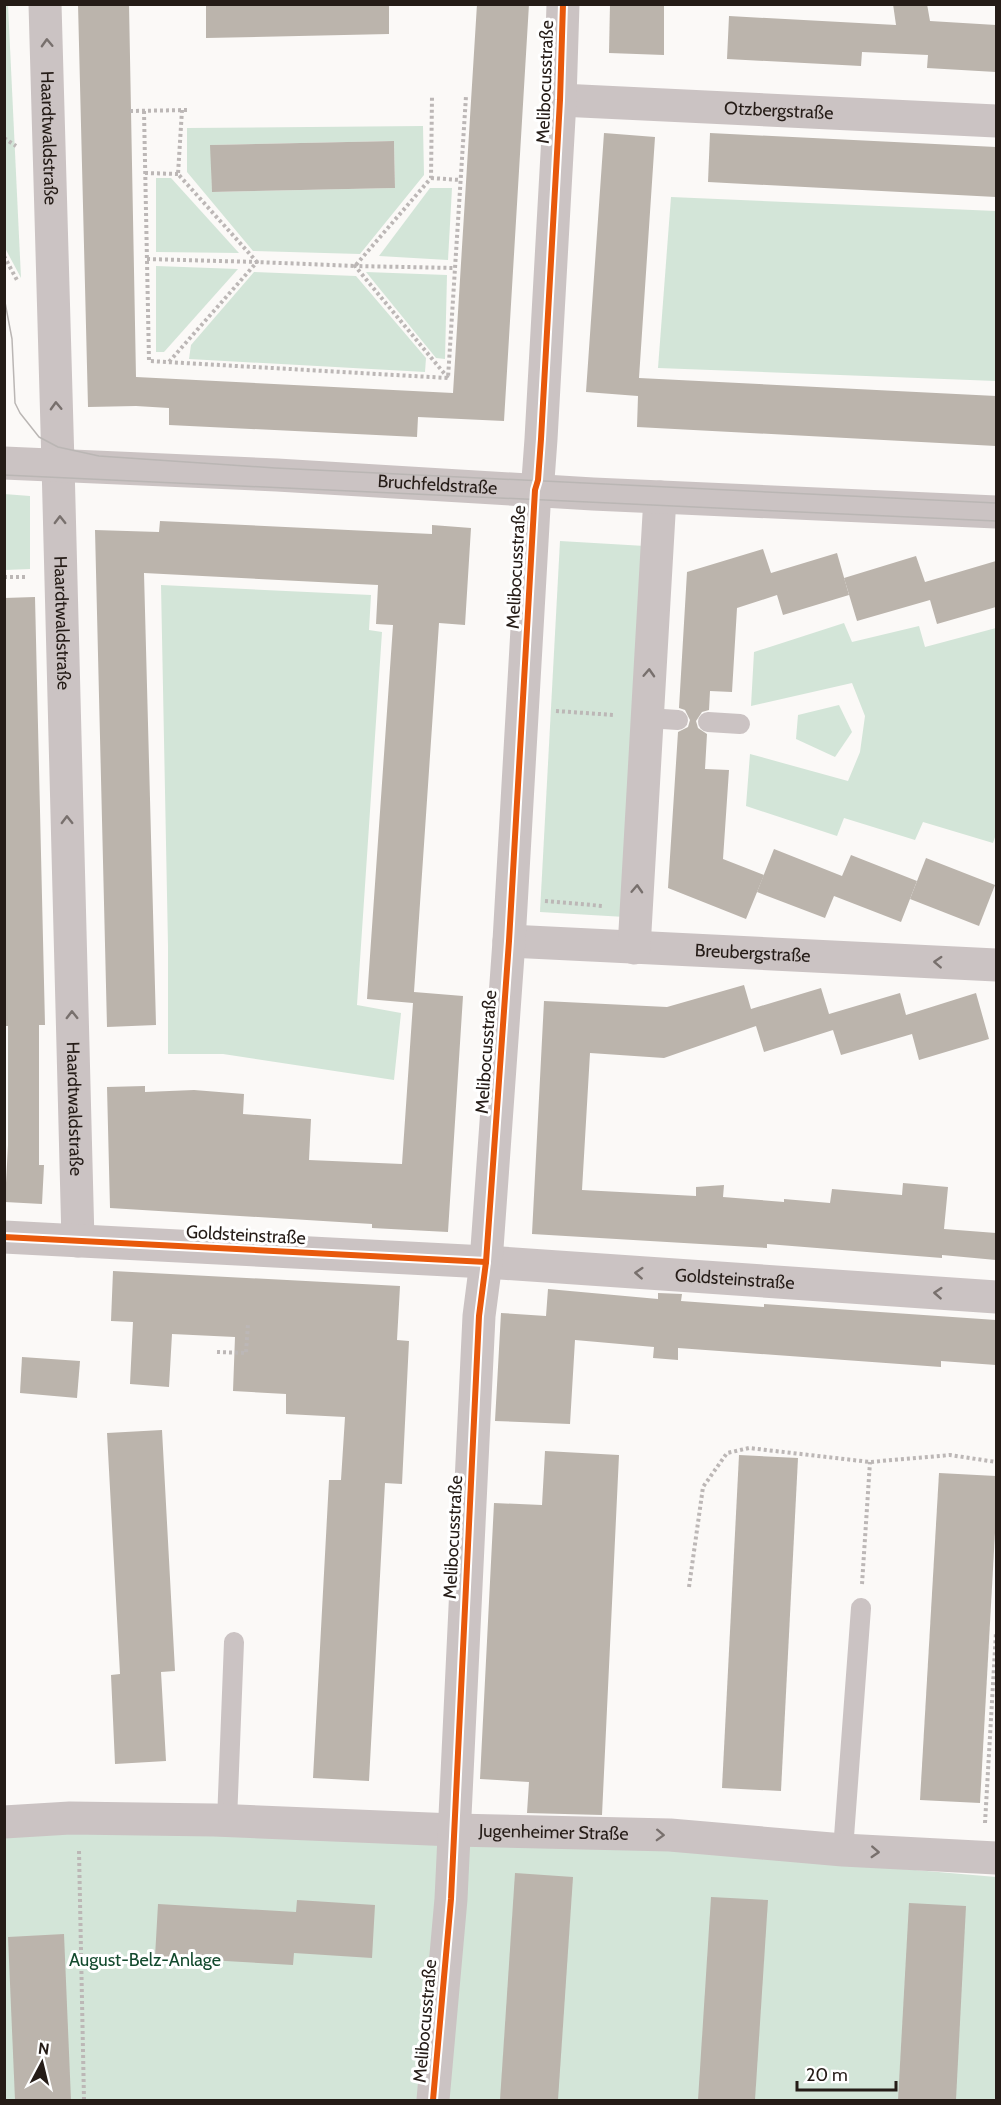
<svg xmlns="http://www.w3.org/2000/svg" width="1001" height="2105" font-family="Cabin,sans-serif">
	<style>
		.green { fill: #d3e5d8; fill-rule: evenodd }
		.building { fill: #bbb4ac }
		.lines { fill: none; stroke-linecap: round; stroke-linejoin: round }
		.path { stroke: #bcb7b6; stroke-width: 4; stroke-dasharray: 3 3; stroke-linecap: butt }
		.service { stroke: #cbc3c3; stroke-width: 20 }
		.minor { stroke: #cbc3c3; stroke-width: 33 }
		.tertiary { stroke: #cbc3c3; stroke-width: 33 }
		.tram { stroke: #bab6b4; stroke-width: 1.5 }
		.cycleway-casing { stroke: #fff; stroke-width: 10 }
		.cycleway { stroke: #e8590c; stroke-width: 6 }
		.oneway { stroke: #78706d }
		.labels { text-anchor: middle; stroke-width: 6; stroke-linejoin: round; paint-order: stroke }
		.street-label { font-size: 18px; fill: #251c17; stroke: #fff }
		.park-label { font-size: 18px; fill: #134a2e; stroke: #fff }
	</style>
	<rect width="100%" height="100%" fill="#fbf9f7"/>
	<g class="green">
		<polygon points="4,5 8,5 21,278 5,248"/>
		<path d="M423 126 424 175 360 254 253 251 187 172V128ZM394 141 395 188 212 192 211 145Z"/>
		<polygon points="156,178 171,178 239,253 156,252"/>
		<polygon points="430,188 452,188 448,260 379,256"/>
		<polygon points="671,197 996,211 996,381 658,368"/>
		<polygon points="156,266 238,269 164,352 156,352"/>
		<polygon points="254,272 356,276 426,358 425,372 189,359 191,345"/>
		<polygon points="366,272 447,275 445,359 436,358"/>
		<polygon points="4,494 30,496 30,569 5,570"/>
		<polygon points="560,541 645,546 625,917 540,912"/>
		<polygon points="161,585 371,595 369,630 382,632 357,1005 401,1013 394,1080 223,1054 168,1054 168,946"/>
		<polygon points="844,623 852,642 919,626 925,647 996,628 996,834 993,843 923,822 915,840 844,818 837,836 746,806 750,754 848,781 860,752 865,716 852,683 751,706 754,652"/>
		<polygon points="839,705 852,732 835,757 796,739 798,715"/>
		<polygon points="5,1828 454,1830 996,1877 996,2100 5,2100"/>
	</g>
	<g class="building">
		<polygon points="78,4 129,4 136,377 453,393 477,4 529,4 504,421 418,417 417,437 169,425 169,408 136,406 88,407"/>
		<polygon points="206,4 389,4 389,34 206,38"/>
		<polygon points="610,4 664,4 664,55 609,53"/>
		<polygon points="893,4 927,4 930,21 996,25 996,72 927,68 928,55 862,52 861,66 727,59 729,16 896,25"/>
		<polygon points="604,133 655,137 639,378 996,396 996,446 637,427 638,396 586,392"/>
		<polygon points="710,133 996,147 996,197 708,182"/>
		<polygon points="394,141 395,188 212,192 210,145"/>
		<polygon points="160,521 432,534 432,525 471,528 465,625 439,623 414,992 463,996 448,1232 372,1228 372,1224 110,1208 107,1087 145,1086 145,1092 194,1090 244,1094 243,1114 311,1119 309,1160 402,1164 413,1003 367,999 393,625 376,624 378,585 144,573 156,1025 107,1027 95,530 159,532"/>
		<polygon points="763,549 771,573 837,553 849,595 783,615 777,595 737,608 732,692 710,691 709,710 702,712 696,721 698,728 707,734 705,769 729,770 723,859 764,875 746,919 668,888 678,732 688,727 690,720 685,710 679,708 687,572"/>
		<polygon points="916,556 925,582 996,561 996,607 937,624 930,600 857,621 844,578"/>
		<polygon points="35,597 45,1025 39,1025 39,1165 44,1165 42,1204 5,1202 8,1145 8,1026 4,1026 4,598"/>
		<polygon points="774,849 842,876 851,855 917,881 901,922 834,896 825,918 757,892"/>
		<polygon points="926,858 995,885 979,926 910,899"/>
		<polygon points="744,985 751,1009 821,988 829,1014 900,993 906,1015 976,993 989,1039 919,1060 912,1034 841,1055 832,1027 833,1030 764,1052 756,1026 664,1058 590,1053 582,1190 696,1196 696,1187 724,1185 723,1197 784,1202 784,1199 830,1203 832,1189 902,1195 903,1183 948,1187 944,1229 996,1233 996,1260 942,1255 942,1258 767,1244 767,1248 532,1234 544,1001 667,1007"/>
		<polygon points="113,1271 400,1286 397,1340 409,1341 402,1484 385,1483 369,1781 313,1778 329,1480 341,1480 345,1417 286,1414 286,1394 233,1391 235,1337 172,1334 169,1387 130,1384 133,1322 111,1321"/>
		<polygon points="548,1289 658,1299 658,1293 682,1294 681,1301 764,1307 764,1304 996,1320 996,1365 941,1361 941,1367 678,1348 678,1360 653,1358 654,1347 575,1340 570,1424 495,1421 501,1313 546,1316"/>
		<polygon points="22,1357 80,1361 77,1398 20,1393"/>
		<polygon points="162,1430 175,1671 161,1672 166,1761 115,1764 111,1675 120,1674 107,1433"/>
		<polygon points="545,1451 619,1455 602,1815 527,1813 529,1782 480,1779 494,1503 542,1505"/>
		<polygon points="739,1455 798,1458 781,1791 722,1788"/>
		<polygon points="939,1473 996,1476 996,1515 980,1803 920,1800"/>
		<polygon points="515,1873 573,1877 558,2100 500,2100"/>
		<polygon points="711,1897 768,1900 755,2100 698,2100"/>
		<polygon points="297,1900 375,1905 372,1958 294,1953 293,1965 155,1957 158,1904 296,1912"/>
		<polygon points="909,1903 966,1906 956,2100 898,2100"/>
		<polygon points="64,1934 71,2100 15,2100 8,1937"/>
	</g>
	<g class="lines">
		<g class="path">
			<polyline points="182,110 178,174 257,262 355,266 431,178 432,97"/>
			<polyline points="130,111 188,110"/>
			<polyline points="144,111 149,361 448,378 466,96"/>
			<polyline points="4,138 16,146"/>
			<polyline points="145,173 178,174"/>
			<polyline points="431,178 460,180"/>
			<polyline points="4,256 18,282"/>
			<polyline points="147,259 257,262 168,363"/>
			<polyline points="448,378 355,266 455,268"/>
			<polyline points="4,577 27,577"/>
			<polyline points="556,711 614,715"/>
			<polyline points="545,901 603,906"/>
			<polyline points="217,1352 246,1353 248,1324"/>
			<polyline points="862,1584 870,1462"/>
			<polyline points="689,1587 703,1487 727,1453 749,1448 870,1462 950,1455 996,1462"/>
			<polyline points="985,1823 996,1632"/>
			<polyline points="79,1851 84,2100"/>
		</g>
		<g class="service">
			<polyline points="647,718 678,720"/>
			<polyline points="708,722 740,724"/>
			<polyline points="227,1821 234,1642"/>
			<polyline points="843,1850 861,1608"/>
		</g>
		<g class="minor">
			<path id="s1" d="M560 100 996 121"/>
			<path id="s2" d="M58 464 78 1241"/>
			<path id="s3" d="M509 941 996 965"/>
			<polyline points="634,948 660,497"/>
			<path id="s4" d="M4 1237 486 1262 996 1297"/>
			<path id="s5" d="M4 1822 70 1818 214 1820 454 1830 670 1835 843 1850 996 1858"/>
			<polyline points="433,2100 451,1899 479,1316 486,1262 509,941 535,490 538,480 541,439 560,100 563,4"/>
		</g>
		<g class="tertiary">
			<path id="s6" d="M45 4 58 464"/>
			<path id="s7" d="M4 463 277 475 593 494 996 512"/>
		</g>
		<g class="tram">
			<polyline points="4,297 12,339 15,403 20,413 39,437 58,447 99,456 275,468 996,503"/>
			<polyline points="4,475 996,521"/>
		</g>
		<defs>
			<g id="cycleway">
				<polyline points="4,1237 486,1262"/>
				<polyline points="433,2100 451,1899 479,1316 486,1262 509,941 535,490 538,480 541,439 560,100 563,4"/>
			</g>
		</defs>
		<use href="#cycleway" class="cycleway-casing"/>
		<use href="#cycleway" class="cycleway"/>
	</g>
	<defs><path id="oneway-chevron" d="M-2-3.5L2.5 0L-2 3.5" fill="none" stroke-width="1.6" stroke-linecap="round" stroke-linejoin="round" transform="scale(1.5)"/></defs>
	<g class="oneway">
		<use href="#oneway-chevron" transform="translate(47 43) rotate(-92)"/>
		<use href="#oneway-chevron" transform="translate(56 406) rotate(-92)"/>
		<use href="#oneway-chevron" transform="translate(60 520) rotate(-91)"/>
		<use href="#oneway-chevron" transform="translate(649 673) rotate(-87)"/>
		<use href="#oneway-chevron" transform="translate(67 820) rotate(-91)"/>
		<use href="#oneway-chevron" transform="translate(637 889) rotate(-87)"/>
		<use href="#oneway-chevron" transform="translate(938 962) rotate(-177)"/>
		<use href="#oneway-chevron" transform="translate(72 1015) rotate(-91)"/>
		<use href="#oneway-chevron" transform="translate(639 1273) rotate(-176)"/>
		<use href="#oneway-chevron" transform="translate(938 1293) rotate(-176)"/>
		<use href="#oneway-chevron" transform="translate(660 1835) rotate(2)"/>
		<use href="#oneway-chevron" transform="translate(875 1852) rotate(3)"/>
	</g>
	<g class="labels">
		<g class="street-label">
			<text transform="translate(545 82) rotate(-88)" y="6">Melibocusstraße</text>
			<text dy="6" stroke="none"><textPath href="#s1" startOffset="219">Otzbergstraße</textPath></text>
			<text dy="6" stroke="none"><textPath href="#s6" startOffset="134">Haardtwaldstraße</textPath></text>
			<text dy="6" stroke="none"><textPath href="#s7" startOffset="434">Bruchfeldstraße</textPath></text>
			<text transform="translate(516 567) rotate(-87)" y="6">Melibocusstraße</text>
			<text dy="6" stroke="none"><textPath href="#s2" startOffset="159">Haardtwaldstraße</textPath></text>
			<text dy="6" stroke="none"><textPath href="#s3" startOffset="244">Breubergstraße</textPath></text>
			<text transform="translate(486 1052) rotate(-86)" y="6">Melibocusstraße</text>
			<text dy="6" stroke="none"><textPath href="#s2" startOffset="645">Haardtwaldstraße</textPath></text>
			<text transform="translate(246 1235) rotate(3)" y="6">Goldsteinstraße</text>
			<text dy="6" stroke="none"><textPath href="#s4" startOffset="732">Goldsteinstraße</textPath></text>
			<text transform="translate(453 1537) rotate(-87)" y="6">Melibocusstraße</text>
			<text dy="6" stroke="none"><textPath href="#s5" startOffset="550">Jugenheimer Straße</textPath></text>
			<text transform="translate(425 2021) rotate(-85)" y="6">Melibocusstraße</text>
		</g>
		<g class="park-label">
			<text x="145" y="1966">August-Belz-Anlage</text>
		</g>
	</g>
	<rect width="1001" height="2105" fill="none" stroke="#251c17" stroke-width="12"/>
	<g transform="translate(42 2063) rotate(7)" stroke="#ffffff" stroke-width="4.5" paint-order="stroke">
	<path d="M0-4.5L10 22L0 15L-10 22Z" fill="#251c17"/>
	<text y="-9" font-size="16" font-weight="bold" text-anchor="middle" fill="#251c17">N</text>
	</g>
	<path d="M797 2081v9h99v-9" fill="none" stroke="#251c17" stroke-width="3"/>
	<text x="806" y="2081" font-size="18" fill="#251c17" stroke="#ffffff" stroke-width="4.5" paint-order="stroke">20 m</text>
</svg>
